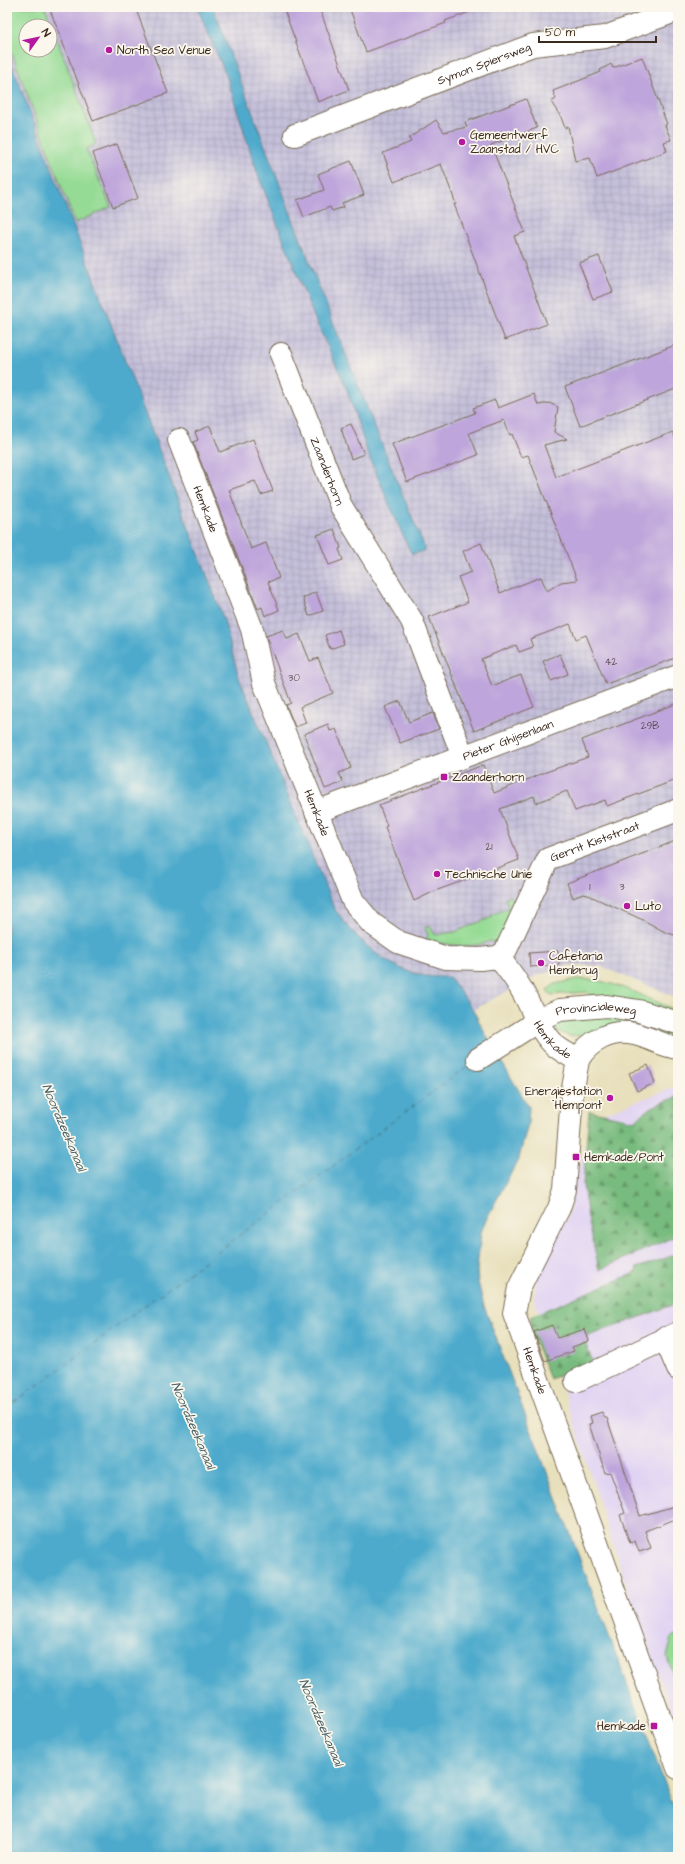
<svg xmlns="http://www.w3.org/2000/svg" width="685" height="1864" font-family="'Architects Daughter',sans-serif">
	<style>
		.built { fill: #e1d4f3 }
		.industrial { fill: url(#industrial-grid); fill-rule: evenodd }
		.green { fill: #96db95; stroke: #68825a; fill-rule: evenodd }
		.forest { fill: url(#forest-firs); stroke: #5a724e }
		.water { fill: #4eaacc; stroke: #446a75 }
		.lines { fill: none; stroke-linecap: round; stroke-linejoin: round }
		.ferry { stroke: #435d64; stroke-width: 1; stroke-dasharray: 5 4; stroke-linecap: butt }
		.building { fill: #bea5db }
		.minor-casing { stroke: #786a55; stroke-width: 24 }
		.major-casing { stroke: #786a55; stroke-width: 24 }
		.minor { stroke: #fff; stroke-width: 22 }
		.major { stroke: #fff; stroke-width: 22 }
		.poi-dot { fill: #b5179e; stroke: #fbf7ec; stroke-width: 1.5 }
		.labels { text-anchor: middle; stroke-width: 3.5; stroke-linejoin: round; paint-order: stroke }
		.number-label { font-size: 10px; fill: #5c494d }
		.poi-label { font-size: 12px; fill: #3b2a1e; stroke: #fbf7ec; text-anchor: start }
		.street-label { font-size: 12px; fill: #3b2a1e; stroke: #fbf7ec }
		.water-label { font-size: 13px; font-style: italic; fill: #435d64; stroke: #fbf7ec }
	</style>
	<defs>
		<pattern id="industrial-grid" width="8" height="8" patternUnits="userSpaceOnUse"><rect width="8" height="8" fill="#c5c0da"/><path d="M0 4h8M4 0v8" fill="none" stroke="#aaa5bb"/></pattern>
		<pattern id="forest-firs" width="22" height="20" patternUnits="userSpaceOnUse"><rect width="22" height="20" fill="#78bb7e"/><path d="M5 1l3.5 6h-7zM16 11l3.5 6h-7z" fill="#649867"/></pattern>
	</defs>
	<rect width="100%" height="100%" fill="#fbf7ec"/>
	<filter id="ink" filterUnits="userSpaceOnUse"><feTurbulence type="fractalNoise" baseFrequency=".025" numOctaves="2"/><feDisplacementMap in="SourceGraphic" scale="8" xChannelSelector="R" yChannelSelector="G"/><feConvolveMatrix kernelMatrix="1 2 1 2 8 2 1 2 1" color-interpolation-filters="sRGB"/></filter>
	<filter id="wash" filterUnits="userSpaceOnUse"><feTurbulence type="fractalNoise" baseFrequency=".012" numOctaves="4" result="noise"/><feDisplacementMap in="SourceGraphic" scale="16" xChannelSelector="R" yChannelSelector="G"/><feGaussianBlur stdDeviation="0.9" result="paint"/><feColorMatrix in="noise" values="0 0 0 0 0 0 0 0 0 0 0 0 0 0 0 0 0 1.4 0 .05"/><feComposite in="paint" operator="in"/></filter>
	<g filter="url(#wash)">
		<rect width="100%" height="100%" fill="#e8e0bc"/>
		<polygon class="built" points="678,1086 678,1729 637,1619 534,1299 537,1273 570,1212 574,1181 595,1117"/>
		<path class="industrial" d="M7 7H678V998L600 966 568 965 536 976 438 1029 337 1011 7 137ZM26 26H50V50H26Z"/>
		<g class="green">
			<path d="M7 7H45L96 144 86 149 111 207 75 223 7 40ZM26 26H50V50H26Z"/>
			<path d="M510 896 518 902 503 936 496 943 490 941C472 950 445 944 426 940L428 935 425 927 430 926 435 935 455 932 492 917 491 915 509 908 505 897Z"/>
			<path d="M578 979C612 979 640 995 671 1008L678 1010V1014L590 996 587 992 551 995 547 990 555 984Z"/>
			<polygon points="612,1015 678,1032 678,1040 586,1035 569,1036 555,1030 551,1023 561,1018"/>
			<polygon points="678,1635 678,1688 667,1657 672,1637"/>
		</g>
		<g class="forest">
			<path d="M678 1097V1235L599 1270 588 1218 583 1185 589 1111 635 1121C645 1109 663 1101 678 1097Z"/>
			<polygon points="678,1254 678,1303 583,1338 593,1362 550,1379 530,1329 531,1316 637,1272 636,1268"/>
		</g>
		<g class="water">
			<path d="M197 7H213C280 188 349 368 424 546V551L412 554 407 545 369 457 346 387 314 317 258 175 226 75Z"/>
			<path d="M7 52 224 620 238 675 334 908C354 937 384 967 421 975 430 977 440 977 449 977L472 1008 493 1048 529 1107 528 1124 519 1158 487 1218 481 1232 477 1269 478 1282 484 1306 678 1818V1857H7Z"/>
		</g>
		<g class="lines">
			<polyline class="ferry" points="7,1408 469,1065"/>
		</g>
		<g id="blocks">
			<g class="building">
				<polygon points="49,7 135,7 168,93 93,121"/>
				<polygon points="283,7 319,7 349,90 318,102"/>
				<polygon points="349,7 480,7 480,8 445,21 446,23 366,52"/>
				<polygon points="642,57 667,124 665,125 671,140 664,142 667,151 597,178 590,158 575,161 568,126 565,128 561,117 551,102 556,99 553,91 601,72 600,70 611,64 613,68"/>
				<polygon points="526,99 537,128 491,145 525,232 514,236 547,324 505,340 454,204 456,204 441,164 394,182 383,153 411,142 409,138 436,120 444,132 467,127 465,122"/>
				<polygon points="117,144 138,198 113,207 93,153"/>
				<polygon points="351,161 364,195 342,203 344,207 332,211 330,207 304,217 297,200 324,190 318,174"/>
				<polygon points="599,256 613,292 593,299 579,263"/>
				<polygon points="678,344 678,388 580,426 565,387"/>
				<polygon points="534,394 538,405 549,403 558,407 554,432 567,439 544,445 556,477 673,432 678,445 678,657 606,684 586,635 576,639 570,624 530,639 533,647 519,652 516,645 481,659 492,686 521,675 534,707 474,731 429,617 468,602 458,577 471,572 463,551 481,543 500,593 541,577 547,591 561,582 577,580 528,455 521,457 512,434 510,435 504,420 469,433 478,455 407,482 392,444 475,413 473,408 495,400 498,408"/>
				<polygon points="351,424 364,454 351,459 341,428"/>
				<polygon points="210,426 220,452 253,439 273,491 261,495 255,481 229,490 251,549 266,543 279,578 268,582 279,610 265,616 262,607 258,609 193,442 198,440 195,432"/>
				<polygon points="334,529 341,548 339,549 343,560 329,565 317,535"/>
				<polygon points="316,592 323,611 309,616 303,598"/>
				<polygon points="283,630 287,639 299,634 310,661 318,658 333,693 300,707 306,723 295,727 286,705 291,703 266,636"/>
				<polygon points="339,630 344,644 330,649 325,635"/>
				<polygon points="560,654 568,674 551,681 543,661"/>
				<polygon points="400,701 409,722 433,713 439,729 400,743 385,707"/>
				<polygon points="678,703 678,779 607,806 605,800 575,811 567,791 536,803 534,796 500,809 519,860 435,891 414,901 385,827 387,826 379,805 483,765 494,793 534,777 535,776 588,757 582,740"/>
				<polygon points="328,724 330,731 336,729 351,768 339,773 343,782 325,789 304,734"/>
				<polygon points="678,840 678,936 665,932 643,920 588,895 583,894 573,898 567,883"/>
				<polygon points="558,951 559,965 530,967 529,953"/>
				<polygon points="648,1065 655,1083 637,1091 629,1073"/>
				<polygon points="552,1325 557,1338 585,1329 589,1341 572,1347 574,1351 545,1361 534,1332"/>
				<polygon points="602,1412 605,1418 607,1418 640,1516 678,1505 678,1518 645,1531 651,1548 639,1552 635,1541 630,1543 620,1515 625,1513 610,1472 605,1473 589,1424 592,1423 590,1416"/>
			</g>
		</g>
	</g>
	<g filter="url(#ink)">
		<use href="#blocks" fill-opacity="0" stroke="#786a55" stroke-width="1"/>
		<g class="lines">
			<defs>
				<g id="minor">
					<path id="s1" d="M295 135 533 45 605 37 678 10"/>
					<path id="s2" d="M281 354 341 506 412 621 463 757"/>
					<path id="s3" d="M179 440 252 629 264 683 353 901 371 923 398 942 446 958 480 959 498 957"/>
					<path id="s4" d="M316 812 678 676"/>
					<path id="s5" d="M498 957 505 952 548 859 678 810"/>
					<path d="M498 957C516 978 526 995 536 1020"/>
					<path id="s6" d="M578 1060 572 1094 565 1190 559 1208 519 1288 514 1313 678 1768"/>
					<polyline points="665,1338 678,1369"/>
					<polyline points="576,1381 678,1333"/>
				</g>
				<g id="major">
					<path id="s7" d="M536 1020C550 1044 554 1047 578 1060 588 1041 612 1029 634 1034 649 1037 662 1046 678 1048"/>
					<path id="s8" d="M478 1059 527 1028 536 1020 560 1010 607 1006 639 1011 678 1023"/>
				</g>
			</defs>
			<use href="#minor" class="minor-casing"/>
			<use href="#major" class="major-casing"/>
			<use href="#minor" class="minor"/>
			<use href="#major" class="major"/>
		</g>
	</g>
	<g class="poi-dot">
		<circle cx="109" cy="50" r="4"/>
		<circle cx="462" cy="142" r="4"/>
		<rect x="440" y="773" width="8" height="8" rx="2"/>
		<circle cx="437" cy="874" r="4"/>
		<circle cx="627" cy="906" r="4"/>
		<circle cx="541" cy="963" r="4"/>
		<circle cx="610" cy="1098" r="4"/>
		<rect x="572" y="1153" width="8" height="8" rx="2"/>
		<rect x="650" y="1722" width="8" height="8" rx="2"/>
	</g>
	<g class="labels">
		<g class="number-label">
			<text x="611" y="665">42</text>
			<text x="294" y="681">30</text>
			<text x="650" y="729">29B</text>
			<text x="489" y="850">21</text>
			<text x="590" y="890">1</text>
			<text x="622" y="890">3</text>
		</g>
		<g class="poi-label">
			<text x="117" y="54">North Sea Venue</text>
			<text x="470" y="139">Gemeentwerf<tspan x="470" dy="14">Zaanstad / HVC</tspan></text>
			<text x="452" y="781">Zaanderhorn</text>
			<text x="445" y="878">Technische Unie</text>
			<text x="635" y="910">Luto</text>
			<text x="549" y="960">Cafetaria<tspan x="549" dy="14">Hembrug</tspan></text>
			<text x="602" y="1095" text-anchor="end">Energiestation<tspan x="602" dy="14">Hempont</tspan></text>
			<text x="584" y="1161">Hemkade/Pont</text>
			<text x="646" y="1730" text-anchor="end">Hemkade</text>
		</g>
		<g class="street-label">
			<text dy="4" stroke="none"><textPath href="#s1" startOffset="202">Symon Spiersweg</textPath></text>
			<text dy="4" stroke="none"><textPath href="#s2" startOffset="126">Zaanderhorn</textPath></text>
			<text dy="4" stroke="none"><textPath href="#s3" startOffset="74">Hemkade</textPath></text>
			<text dy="4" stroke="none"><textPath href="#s4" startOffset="205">Pieter Ghijsenlaan</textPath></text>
			<text dy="4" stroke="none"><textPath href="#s3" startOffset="398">Hemkade</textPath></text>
			<text dy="4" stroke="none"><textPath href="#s5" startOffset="161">Gerrit Kiststraat</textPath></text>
			<text dy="4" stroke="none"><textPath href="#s8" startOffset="132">Provincialeweg</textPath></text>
			<text dy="4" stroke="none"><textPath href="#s7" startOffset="26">Hemkade</textPath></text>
			<text dy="4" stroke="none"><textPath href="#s6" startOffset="326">Hemkade</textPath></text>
		</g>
		<g class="water-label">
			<text transform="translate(65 1127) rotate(67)" y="5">Noordzeekanaal</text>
			<text transform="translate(194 1425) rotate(67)" y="5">Noordzeekanaal</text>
			<text transform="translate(322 1722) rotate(67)" y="5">Noordzeekanaal</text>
		</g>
	</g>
	<rect width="685" height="1864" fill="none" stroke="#fbf7ec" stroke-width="24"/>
	<g transform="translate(38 38) rotate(57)"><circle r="19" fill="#fbf7ec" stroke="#aea59a"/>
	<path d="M0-3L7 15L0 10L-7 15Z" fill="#b5179e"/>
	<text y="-6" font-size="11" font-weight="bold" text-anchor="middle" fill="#3b2a1e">N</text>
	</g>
	<path d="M539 36v6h117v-6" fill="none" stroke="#3b2a1e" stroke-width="2"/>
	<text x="545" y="36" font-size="12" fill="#3b2a1e" stroke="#fbf7ec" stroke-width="3" paint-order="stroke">50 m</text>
</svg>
